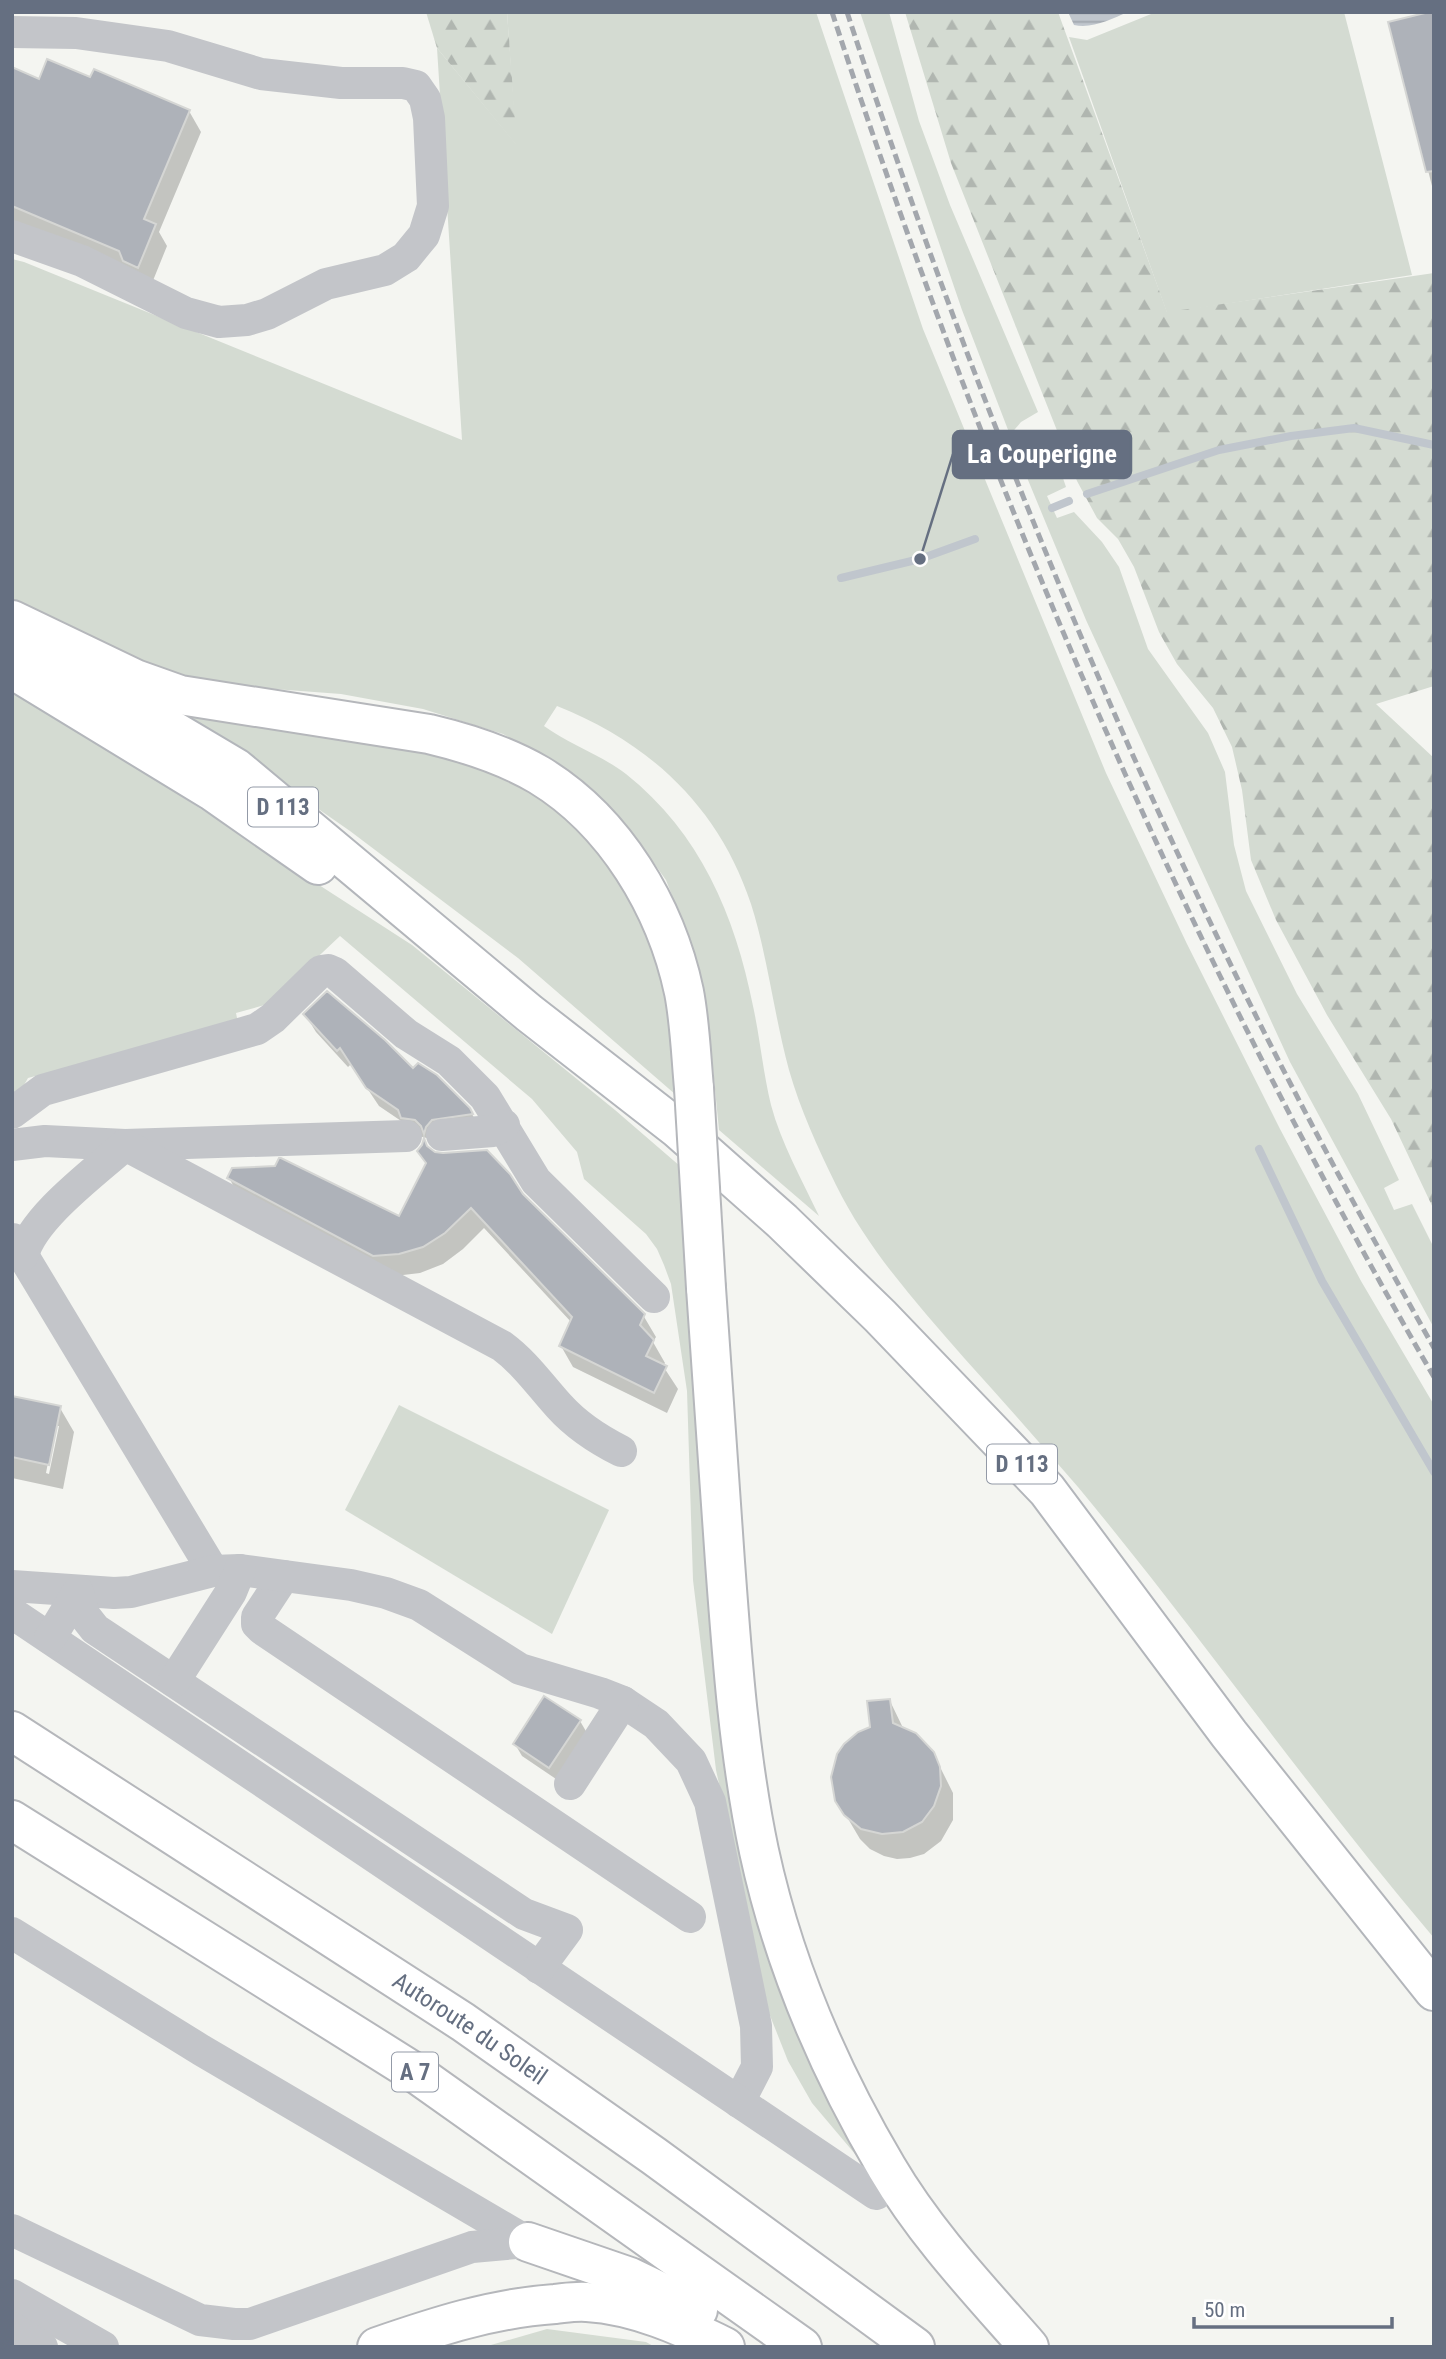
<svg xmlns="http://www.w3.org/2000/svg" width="1446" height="2359" font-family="'Roboto Condensed',sans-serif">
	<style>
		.green { fill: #d4dbd2 }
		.forest { fill: url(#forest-firs) }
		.water { fill: url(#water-rules) }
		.shadow { fill: #0003; fill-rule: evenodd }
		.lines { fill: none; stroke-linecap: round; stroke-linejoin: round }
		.stream { stroke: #c0c6cd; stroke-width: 8 }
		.building { fill: #aeb2b9; stroke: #d5d6d4; stroke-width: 2 }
		.major-casing { stroke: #b3b6bb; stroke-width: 42 }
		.highway-casing { stroke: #b5b7bb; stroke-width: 42 }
		.minor { stroke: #c3c5c9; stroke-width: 32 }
		.major { stroke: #fff; stroke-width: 38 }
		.highway { stroke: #fff; stroke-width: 38 }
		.rail { stroke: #a3a7ad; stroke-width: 5; stroke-dasharray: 10 5; stroke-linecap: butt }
		.highway-bridge-casing { stroke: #b5b7bb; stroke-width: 42; stroke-linecap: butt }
		.highway-bridge { stroke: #fff; stroke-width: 38 }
		.labels { text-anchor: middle; stroke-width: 7; stroke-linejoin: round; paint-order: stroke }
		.shield { fill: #fff; stroke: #939aa7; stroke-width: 2 }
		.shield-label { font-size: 23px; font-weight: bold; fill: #656f81 }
		.street-label { font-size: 24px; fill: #656f81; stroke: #fff }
		.leader { fill: none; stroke: #656f81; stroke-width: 2.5 }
		.callout-dot { fill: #656f81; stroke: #fff; stroke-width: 2.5 }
		.callout { fill: #656f81; stroke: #656f81; stroke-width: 2.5 }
		.callout-label { font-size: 26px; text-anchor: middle; font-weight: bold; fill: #fff }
	</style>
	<defs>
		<pattern id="forest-firs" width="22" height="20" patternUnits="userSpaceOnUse" patternTransform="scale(1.75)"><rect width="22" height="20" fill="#d4dbd2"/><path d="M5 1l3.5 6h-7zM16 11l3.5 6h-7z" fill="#b0b6b0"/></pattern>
		<pattern id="water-rules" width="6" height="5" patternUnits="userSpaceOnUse" patternTransform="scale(1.75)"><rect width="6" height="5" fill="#c0c6cd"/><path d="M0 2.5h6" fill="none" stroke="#a0a5ac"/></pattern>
	</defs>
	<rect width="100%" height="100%" fill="#f4f5f1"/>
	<g class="green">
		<path d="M507 12H816L923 329 1106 773 1187 944 1280 1129 1361 1281 1434 1405V1938C1310 1792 1200 1634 1078 1487 1041 1444 1003 1401 965 1359 918 1305 868 1250 836 1185 818 1148 800 1109 789 1070 774 1015 768 958 751 904 719 807 650 743 557 706L544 726C569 744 601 755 626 774 700 833 735 915 753 1006 760 1038 763 1072 771 1105 781 1143 802 1180 819 1216L719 1130 710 1038 695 955 666 880 625 823 574 774 503 734 423 709 341 694 222 685 181 676 132 659 12 602V259L24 262 462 440 437 48 516 144Z"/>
		<polygon points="860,12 889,12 919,121 950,205 1038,412 1021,422 1010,435 962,310"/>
		<polygon points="1156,12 1344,12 1412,275 1167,313 1069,37 1087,40"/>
		<polygon points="1052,446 1066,487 1047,496 1057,518 1074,512 1102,542 1119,567 1148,649 1208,733 1225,772 1234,845 1246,891 1297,994 1358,1094 1399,1180 1384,1188 1394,1210 1412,1204 1434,1248 1434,1328 1290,1062 1086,620 1016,451 1034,452"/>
		<polygon points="12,687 412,945 615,1110 688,1173 742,1813 893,2199 812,2103 788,2061 769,2013 716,1770 693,1580 687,1391 671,1284 664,1265 657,1249 646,1234 584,1179 577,1152 532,1099 340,936 268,1004 236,1013 238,1023 28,1078 12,1106"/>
		<polygon points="193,708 336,729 528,779 605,846 668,963 683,1101 518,958 350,831 189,719"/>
		<polygon points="399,1405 609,1510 552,1634 345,1510"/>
		<polygon points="547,2329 646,2342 655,2347 484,2347"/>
	</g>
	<g class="forest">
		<polygon points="426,12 507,12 517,146 437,48"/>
		<polygon points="905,12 1058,12 1167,312 1434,273 1434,686 1376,704 1434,758 1434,1210 1391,1119 1327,1015 1276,920 1251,860 1242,790 1232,747 1213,708 1177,664 1159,632 1134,567 1118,539 1097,518 1077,481 951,163"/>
	</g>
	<path class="water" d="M1068 12H1128C1111 19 1093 29 1074 25Z"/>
	<g class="shadow">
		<polygon points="1434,13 1434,194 1391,24"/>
		<polygon points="12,69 40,81 189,111 201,132 159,232 167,246 150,288 131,271 12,221"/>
		<polygon points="305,1014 413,1071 469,1109 480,1128 427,1138 413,1135 407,1125 379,1106 351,1064 348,1067 316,1032"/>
		<polygon points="429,1149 522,1195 643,1315 656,1337 653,1342 665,1363 663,1366 678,1389 667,1413 573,1367 561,1346 572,1323 484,1228 463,1249 443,1264 420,1273 386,1277 241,1199 229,1178 400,1219 427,1166 419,1151"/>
		<path d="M12 1398 60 1408 74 1432 63 1489 12 1478ZM55 1426H59L49 1474 46 1473Z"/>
		<polygon points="890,1701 904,1730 933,1753 953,1793 953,1820 941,1841 924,1854 910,1858 897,1859 884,1856 870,1849 860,1839 837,1800 872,1728"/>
		<polygon points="580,1721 587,1733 556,1779 522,1756 515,1744"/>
	</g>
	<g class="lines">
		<g class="stream">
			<polyline points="1087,494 1219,450 1291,436 1354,428 1434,445"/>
			<polyline points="1052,508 1069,501"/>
			<polyline points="841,578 920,559 975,539"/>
			<polyline points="1259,1149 1322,1281 1434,1472"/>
		</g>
	</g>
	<g class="building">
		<polygon points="1429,12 1434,12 1434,171 1426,172 1388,22"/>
		<polygon points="47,59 90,77 94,69 190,110 144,219 156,224 138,268 123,261 119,251 12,206 12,67 39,79"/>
		<polygon points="327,991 385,1040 413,1068 418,1063 437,1075 470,1108 473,1114 432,1120 426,1127 424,1134 421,1126 415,1120 401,1118 398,1110 366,1088 340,1048 337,1051 303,1014"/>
		<polygon points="424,1138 427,1146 435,1152 443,1153 487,1150 510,1174 523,1194 645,1314 640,1325 654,1340 646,1356 667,1366 654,1393 559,1346 572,1317 471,1208 445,1233 423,1247 399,1254 373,1256 227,1178 232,1168 275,1166 279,1158 281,1158 399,1216 426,1163 417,1151 422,1145"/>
		<polygon points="12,1396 61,1406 49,1465 12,1457"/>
		<polygon points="544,1696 581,1720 549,1768 513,1744"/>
		<polygon points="890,1699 893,1723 916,1733 934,1752 940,1767 941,1786 934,1806 922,1822 903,1832 882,1834 861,1829 844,1815 835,1801 831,1777 837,1754 844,1744 858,1732 870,1727 867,1701"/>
	</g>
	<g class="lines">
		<defs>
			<g id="major">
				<polyline points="29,645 236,768 529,1013 678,1129 782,1221 880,1316 1047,1490 1229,1734 1434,1991"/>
				<polyline points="12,669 212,791 318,865"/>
			</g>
			<g id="highway">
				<path d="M12 620 135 679 180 695 429 734C467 743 505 755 539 775 615 821 666 907 684 992 690 1023 691 1056 694 1088"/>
				<path d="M706 1288C712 1379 719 1470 725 1562 732 1658 739 1756 759 1851 783 1962 829 2070 887 2168 925 2233 979 2290 1029 2347"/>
				<path id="s1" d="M12 1731 463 2022 654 2156 915 2347"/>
				<polyline points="12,1820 417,2074 802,2347"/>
				<polyline points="528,2242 630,2277 698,2310"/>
				<path d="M377 2347C435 2327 493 2308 555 2304 565 2303 576 2301 587 2302 636 2305 682 2326 725 2347"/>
			</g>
		</defs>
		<use href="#major" class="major-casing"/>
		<use href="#highway" class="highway-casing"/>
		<g class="minor">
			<polyline points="12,32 76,33 168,46 261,74 341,83 403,83 416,86 425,99 429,118 433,206 424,235 406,257 385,270 326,284 267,314 247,320 219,322 186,313 82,261 12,236"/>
			<polyline points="12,1113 43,1090 257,1029 273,1018 321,971 328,970 335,973 406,1034 449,1061 485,1097 536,1181 654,1297"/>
			<polyline points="442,1135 493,1131 504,1125"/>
			<polyline points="12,1145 45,1141 125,1145 406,1136"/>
			<polyline points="13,1239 213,1571"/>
			<path d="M23 1255C33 1217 95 1172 125 1145L502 1346C525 1363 540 1385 559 1406 577 1426 597 1439 621 1451"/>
			<polyline points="284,1576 257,1617 257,1624 262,1629 690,1917"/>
			<polyline points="12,1586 114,1593 131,1592 213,1571 240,1570 351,1585 386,1593 419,1605 520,1669 600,1693 623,1702 656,1724 691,1761 710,1802 756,2026 757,2067 739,2102"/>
			<polyline points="12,1613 876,2194"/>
			<polyline points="50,1638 78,1592 84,1615 95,1629 524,1914 567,1930 539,1968"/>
			<polyline points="174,1681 231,1592 240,1570"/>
			<polyline points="570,1784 623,1702"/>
			<polyline points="12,1933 201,2050 528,2242"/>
			<polyline points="12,2230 200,2320 234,2324 250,2324 472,2247 528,2242"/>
			<polyline points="12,2295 103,2347"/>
			<polyline points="12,2328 42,2347"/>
		</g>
		<use href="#major" class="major"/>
		<use href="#highway" class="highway"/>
		<g class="rail">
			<path d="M832 12C986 486 1184 946 1434 1377"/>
			<path d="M847 12C960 357 1095 693 1257 1018 1313 1130 1373 1239 1434 1348"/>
		</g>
		<defs>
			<polyline id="highway-bridge" points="694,1088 706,1288"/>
		</defs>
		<use href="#highway-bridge" class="highway-bridge-casing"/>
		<use href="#highway-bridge" class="highway-bridge"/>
	</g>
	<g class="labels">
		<g class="shield">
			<rect x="248" y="787.5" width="70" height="39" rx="5"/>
			<rect x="987" y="1444.5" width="70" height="39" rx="5"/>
			<rect x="392" y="2052.5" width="46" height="39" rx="5"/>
		</g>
		<g class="shield-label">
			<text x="283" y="815">D 113</text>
			<text x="1022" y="1472">D 113</text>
			<text x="415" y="2080">A 7</text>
		</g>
		<g class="street-label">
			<text dy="8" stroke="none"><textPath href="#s1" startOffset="546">Autoroute du Soleil</textPath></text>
		</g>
	</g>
	<path class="leader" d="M920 559L953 454"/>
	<circle class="callout-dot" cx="920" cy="559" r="7"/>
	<rect class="callout" x="953" y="431" width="178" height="47" rx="7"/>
	<g class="callout-label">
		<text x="1042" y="463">La Couperigne</text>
	</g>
	<rect width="1446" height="2359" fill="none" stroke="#656f81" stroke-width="28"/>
	<path d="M1194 2317v10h198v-10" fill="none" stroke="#656f81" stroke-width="3.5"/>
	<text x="1204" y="2317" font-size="21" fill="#656f81" stroke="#ffffff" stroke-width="5" paint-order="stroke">50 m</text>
</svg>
